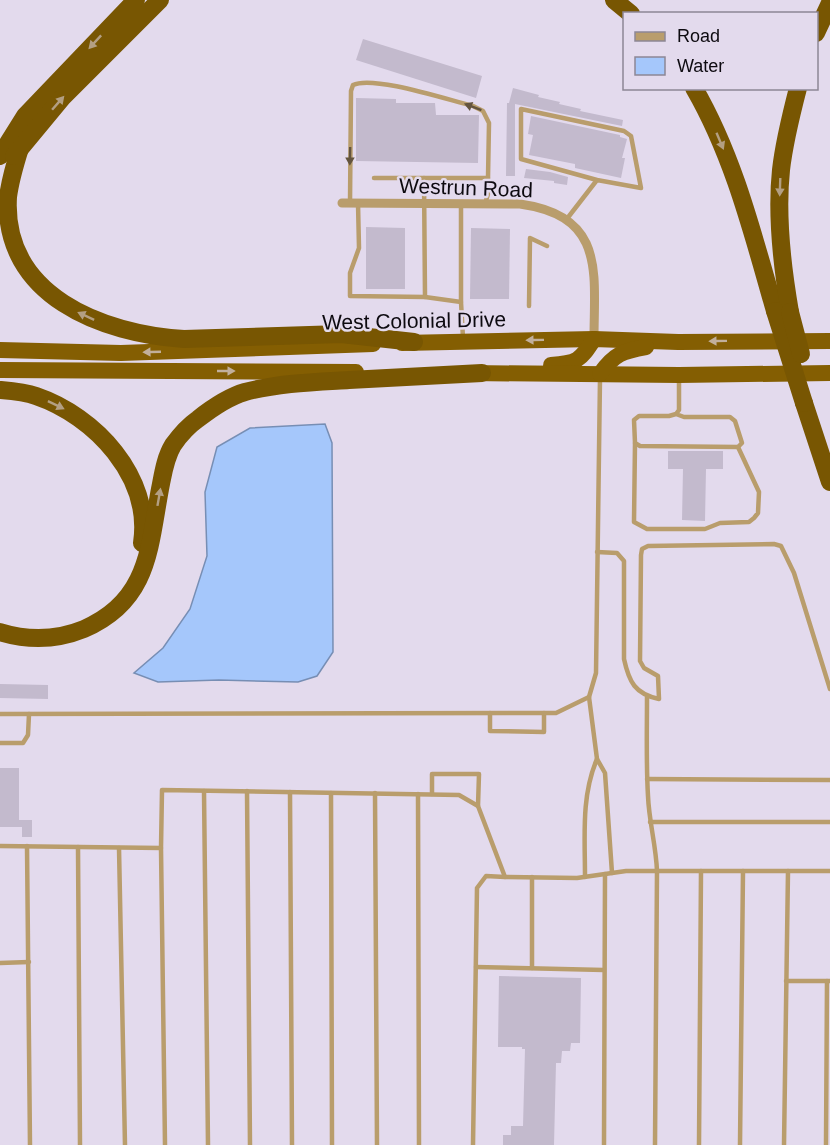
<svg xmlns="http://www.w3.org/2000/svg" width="830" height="1145" font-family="Helvetica,sans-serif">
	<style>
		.water { fill: #a5c7fb; stroke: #778eb4; stroke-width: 1.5 }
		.building { fill: #c3bacd }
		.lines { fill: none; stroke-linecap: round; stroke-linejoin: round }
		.service { stroke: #b99d6c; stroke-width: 4.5 }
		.minor { stroke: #b99d6c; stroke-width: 9 }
		.trunk { stroke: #845e02; stroke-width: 16 }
		.motorway { stroke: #785602; stroke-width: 18 }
		.motorway-bridge { stroke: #785602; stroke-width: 18 }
		.oneway { fill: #b39f83 }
		.oneway2 { fill: #63543e }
		.oneway3 { fill: #c2af9b }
		.labels { text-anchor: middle; stroke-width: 5; stroke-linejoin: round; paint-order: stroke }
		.street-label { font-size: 21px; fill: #0d0a10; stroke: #e3daed }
	</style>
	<rect width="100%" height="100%" fill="#e3daed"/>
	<polygon class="water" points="325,424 332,443 333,652 317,676 298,682 219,680 158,682 134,673 163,648 190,609 207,556 205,492 217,447 250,428"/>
	<g class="building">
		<polygon points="363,39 482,76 476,98 356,60"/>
		<polygon points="513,88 539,95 538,97 560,102 559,104 581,109 580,111 623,120 622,126 515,104 515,176 506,176 507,103 509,103"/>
		<polygon points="356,98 396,99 396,103 435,103 436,115 479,115 478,163 356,161"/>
		<polygon points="531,116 620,135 620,137 627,139 622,158 625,158 621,178 575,168 575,164 529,155 533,135 528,134"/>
		<polygon points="526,169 550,172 568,177 567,185 554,183 554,181 524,178"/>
		<polygon points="366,227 405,228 405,289 366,289"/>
		<polygon points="471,228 510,229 509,299 470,299"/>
		<polygon points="668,451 723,451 723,469 706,469 705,521 682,520 683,469 668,469"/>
		<polygon points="0,684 48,685 48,699 0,698"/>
		<polygon points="0,768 19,768 19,820 32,820 32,837 22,837 22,827 0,827"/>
		<polygon points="499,976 581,978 580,1043 571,1043 570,1051 562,1051 561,1063 556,1063 554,1145 503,1145 503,1135 511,1135 511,1126 523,1126 525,1049 522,1049 522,1047 498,1047"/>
	</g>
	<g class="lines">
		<g class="service">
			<polyline points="374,178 488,178 488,194 485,204"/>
			<path d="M350 203 351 91 353 85C373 75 448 100 473 106L483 111 489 123 488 178"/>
			<polyline points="358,203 359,248 350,273 350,296 425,297 424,178"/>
			<polyline points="566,220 597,180 641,188 631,136 624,131 521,109 521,159 597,180"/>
			<polyline points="425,297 461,302 463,338"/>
			<polyline points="461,302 461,204"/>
			<polyline points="529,306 530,238 547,246"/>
			<polyline points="676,414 684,417 730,417 735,421 742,443 738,447 640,446 635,443 634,420 639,416 669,416 676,414 679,410 679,377"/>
			<polyline points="635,443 634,522 647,529 705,529 720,523 749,522 754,518 758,513 759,492 738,447"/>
			<path d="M597 552 617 553 624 561V659C629 682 635 694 659 699L658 676 644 668 640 661 641 555 642 549 648 546 774 544 781 546 794 573 830 689"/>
			<polyline points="589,697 597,759"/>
			<path d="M647 697C647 730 646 763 648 796 649 822 656 845 657 871L655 1145"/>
			<polyline points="490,713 490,731 544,732 544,713"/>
			<polyline points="0,714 556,713 589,697 596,673 600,378"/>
			<polyline points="0,743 23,743 28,735 29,714"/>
			<polyline points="647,779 830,780"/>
			<polyline points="204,791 208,1145"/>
			<polyline points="247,791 250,1145"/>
			<polyline points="290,792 292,1145"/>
			<polyline points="331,793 332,1145"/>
			<polyline points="375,793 377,1145"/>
			<polyline points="418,794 419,1145"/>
			<polyline points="432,794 432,774 479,774 478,806"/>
			<polyline points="650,822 830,822"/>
			<polyline points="0,846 161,848 162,790 459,795 478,806 505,877 577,878 626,871 830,871"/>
			<polyline points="27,846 30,1145"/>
			<polyline points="78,847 80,1145"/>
			<polyline points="119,848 125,1145"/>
			<polyline points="161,848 165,1145"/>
			<path d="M585 877C585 837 581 796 597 759L605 773 612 873"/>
			<polyline points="0,963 29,962"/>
			<polyline points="476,967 604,970"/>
			<polyline points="532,968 532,877"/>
			<polyline points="786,981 830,981"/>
			<polyline points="473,1145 477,888 486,876 505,877"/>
			<polyline points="604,1145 605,874"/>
			<polyline points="699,1145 701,871"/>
			<polyline points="740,1145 743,871"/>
			<polyline points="784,1145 788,871"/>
			<polyline points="826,1145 827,981"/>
		</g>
		<path class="minor" d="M342 203 520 204C606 216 594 273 594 339"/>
		<g class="trunk">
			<polyline points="402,343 594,339 678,342 830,341"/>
			<polyline points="0,350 121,353 373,344"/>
			<path d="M551 365C577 363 580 361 594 339"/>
			<polyline points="0,370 356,372"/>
			<polyline points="469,373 679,375 830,373"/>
			<path d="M600 374C614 354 623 351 646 347"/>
		</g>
		<g class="motorway">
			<polyline points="614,0 631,14"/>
			<polyline points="816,33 830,3"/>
			<path d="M694 88C734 157 753 235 775 311"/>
			<path d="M20 148C15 164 10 181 8 197 2 296 103 334 184 339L341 334 414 342"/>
			<polyline points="0,156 25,116 136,0"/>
			<polyline points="14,156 62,98 160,0"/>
			<path d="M790 312C782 266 776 217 781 170 784 143 791 115 798 88"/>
			<path d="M0 390C12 391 25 392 36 396 95 416 152 477 142 543"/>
			<polyline points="804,403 830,482"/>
			<path d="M0 632C29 641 57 640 84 629 149 601 149 548 160 489 163 474 165 458 173 445 180 435 188 426 198 419 212 408 228 397 245 392 279 383 315 382 349 380 394 378 438 375 482 373"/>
		</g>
		<g class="motorway-bridge">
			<polyline points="775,311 804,403"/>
			<polyline points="790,312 801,354"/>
		</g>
	</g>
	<defs><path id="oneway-solid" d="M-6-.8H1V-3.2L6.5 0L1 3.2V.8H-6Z" transform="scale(1.5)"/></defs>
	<g class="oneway">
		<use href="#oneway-solid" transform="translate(95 42) rotate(133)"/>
		<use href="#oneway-solid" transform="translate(58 103) rotate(-49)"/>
		<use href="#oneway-solid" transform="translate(720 141) rotate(67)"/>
		<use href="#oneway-solid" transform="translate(780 187) rotate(92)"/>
		<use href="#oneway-solid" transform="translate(86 316) rotate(-155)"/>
		<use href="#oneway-solid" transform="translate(56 405) rotate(26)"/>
		<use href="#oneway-solid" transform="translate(159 497) rotate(-80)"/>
	</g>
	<g class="oneway2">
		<use href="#oneway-solid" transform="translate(473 107) rotate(-159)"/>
		<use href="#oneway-solid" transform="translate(350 156) rotate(91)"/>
	</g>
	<g class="oneway3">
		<use href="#oneway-solid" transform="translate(535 340) rotate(179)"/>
		<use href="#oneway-solid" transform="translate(718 341) rotate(179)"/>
		<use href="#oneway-solid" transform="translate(152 352) rotate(178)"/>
		<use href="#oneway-solid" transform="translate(226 371)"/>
	</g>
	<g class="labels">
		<g class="street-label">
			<text transform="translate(466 188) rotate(2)" y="7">Westrun Road</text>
			<text transform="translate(414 321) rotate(-1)" y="7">West Colonial Drive</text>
		</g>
	</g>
	<rect x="623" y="12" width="195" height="78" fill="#e3daed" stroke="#8d8795" stroke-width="1.5"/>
	<rect x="635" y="32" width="30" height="9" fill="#b99d6c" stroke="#8d8795" stroke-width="1.5"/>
	<text x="677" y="42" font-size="18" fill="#0d0a10">Road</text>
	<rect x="635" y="57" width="30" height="18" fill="#a5c7fb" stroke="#8d8795" stroke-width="1.5"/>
	<text x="677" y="72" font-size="18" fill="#0d0a10">Water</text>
</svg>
